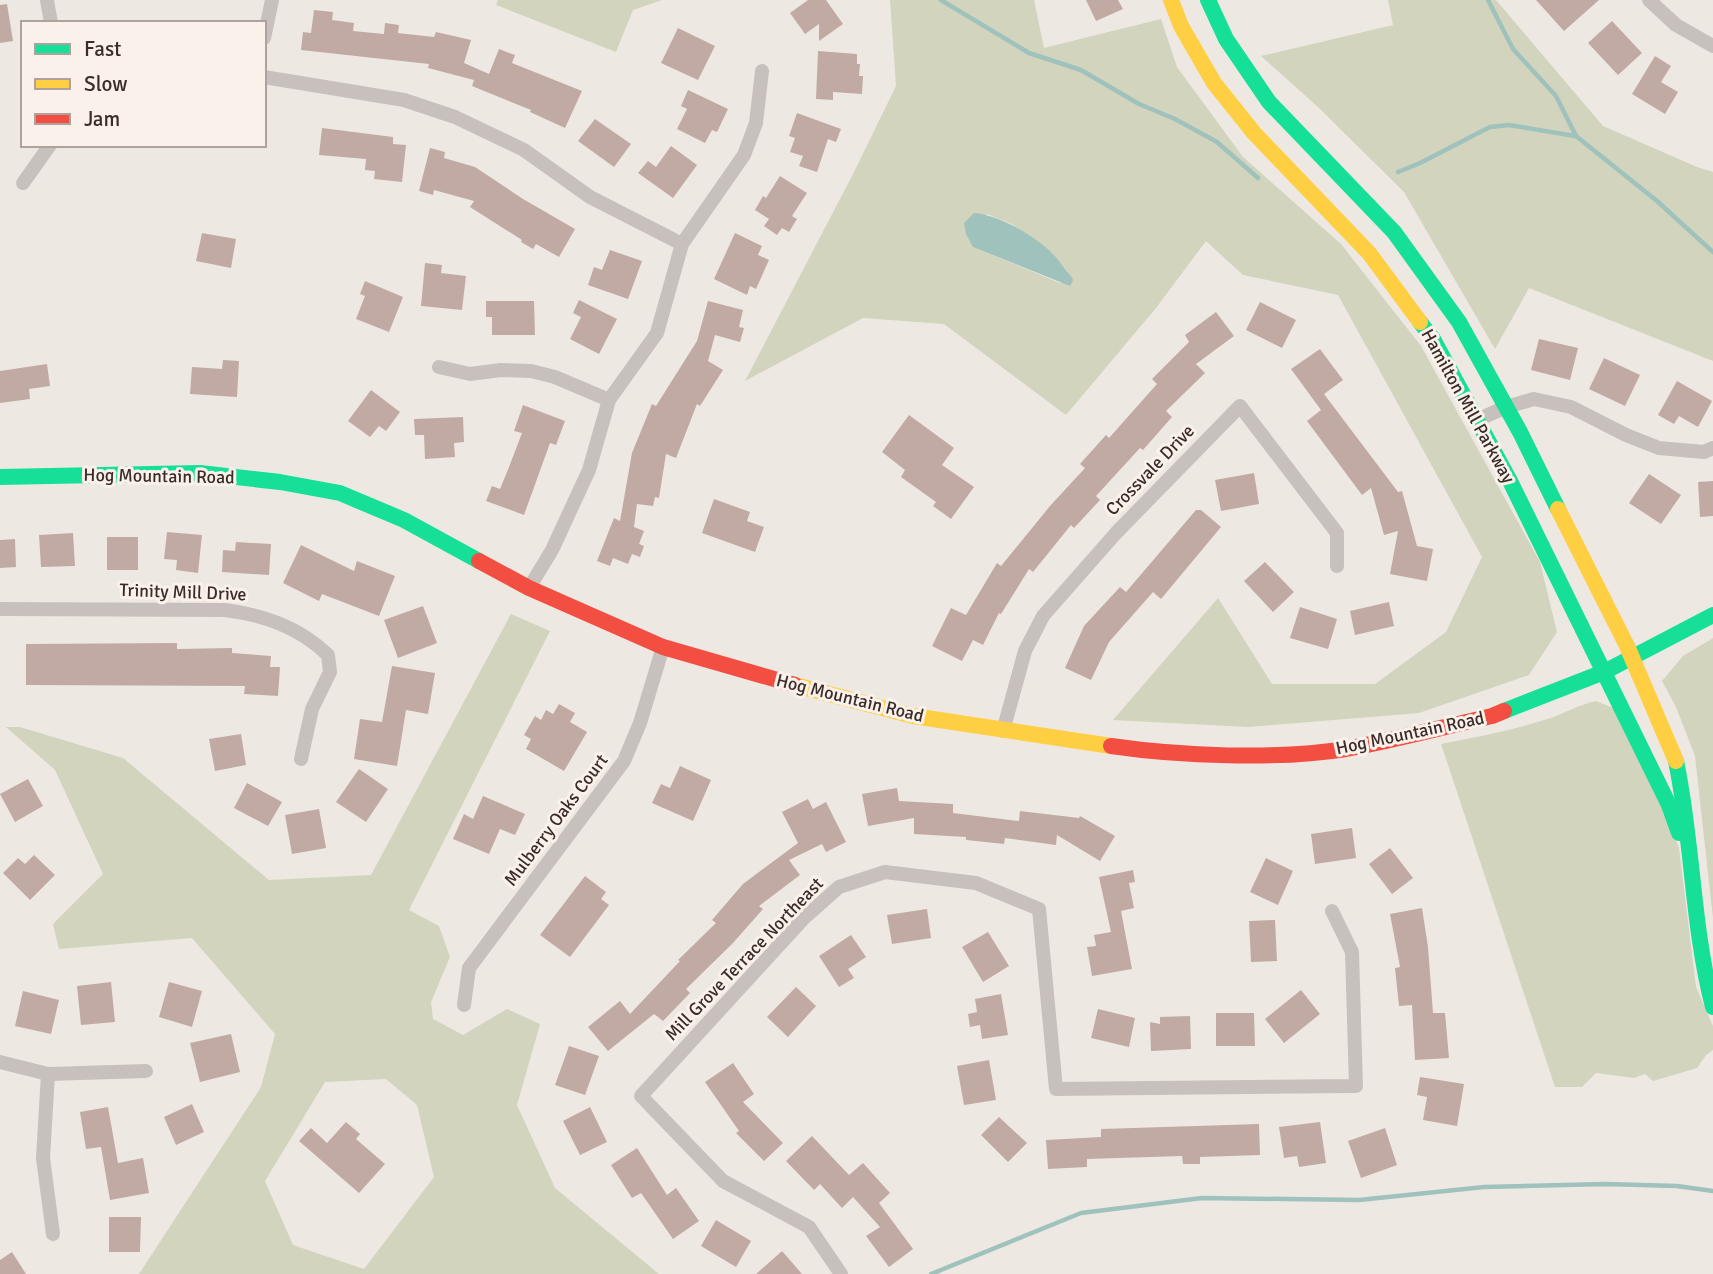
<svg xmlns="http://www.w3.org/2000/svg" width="1713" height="1274" font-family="Signika,sans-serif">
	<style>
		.green { fill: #d2d4bd; fill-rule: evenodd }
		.water { fill: #9fc2bc }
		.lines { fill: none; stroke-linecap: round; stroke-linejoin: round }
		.stream { stroke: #9fc2bc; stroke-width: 4.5 }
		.building { fill: #c2aaa4 }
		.street { stroke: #c8c0bc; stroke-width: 14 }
		.fast { stroke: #16e098; stroke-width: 16 }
		.slow { stroke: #ffcf43; stroke-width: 16 }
		.jam { stroke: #f24e42; stroke-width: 16 }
		.labels { text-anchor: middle; stroke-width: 6; stroke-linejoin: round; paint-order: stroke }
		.street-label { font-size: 18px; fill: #392c29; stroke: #faf1eb }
	</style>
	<rect width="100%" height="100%" fill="#eee8e3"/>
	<g class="green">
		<polygon points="498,0 662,0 633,10 616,52 496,5"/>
		<path d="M890 0H1034L1044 48 1161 19 1177 67 1243 157 1341 244 1421 346 1540 562 1557 632 1529 675 1419 713 1248 727 1113 720 1218 598 1272 684H1375L1446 632 1482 557 1338 295 1243 275 1206 241 1156 308 1066 415 944 324 863 318 745 381 853 174 896 86ZM987 214 1012 224 1052 253 1071 276 1060 283 973 247Z"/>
		<polygon points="1388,0 1496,0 1603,126 1697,167 1713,172 1713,361 1529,288 1495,349 1404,192 1319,108 1261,56 1393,25"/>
		<path d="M511 614 550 631 409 910 439 926 450 957 431 1002 433 1019 463 1035 507 1009 540 1024 517 1105 555 1188 659 1274H139L261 1087 275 1034 192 938 59 949 53 924 103 874 55 770 6 727H20L123 758 269 880 371 875ZM386 1079 417 1105 434 1177 364 1269 293 1245 265 1181 325 1082Z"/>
		<polygon points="1713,638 1713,918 1695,756 1676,707 1662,681 1683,656"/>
		<path d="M1596 701 1616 709 1652 777 1679 848 1696 987 1713 1026V1050L1706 1055 1697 1068 1653 1081 1645 1074 1634 1078 1596 1073 1582 1087H1555L1441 744C1476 737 1510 731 1544 720 1562 715 1577 705 1596 701Z"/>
	</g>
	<path class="water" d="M974 213C1000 215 1035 236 1053 254 1060 261 1064 269 1071 276L1073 280 1070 286 973 247 966 234 964 223Z"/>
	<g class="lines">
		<g class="stream">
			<polyline points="941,0 1029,53 1081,70 1139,104 1175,119 1217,142 1258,178"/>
			<polyline points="1488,0 1513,49 1556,96 1576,136 1657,201 1713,252"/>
			<polyline points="1398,172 1420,163 1490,127 1509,125 1575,136"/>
			<polyline points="931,1274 1081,1213 1202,1198 1359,1200 1484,1187 1605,1184 1677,1186 1713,1191"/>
		</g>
	</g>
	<g class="building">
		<polygon points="808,0 826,0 843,24 819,41 819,24 805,34 790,13"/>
		<polygon points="1086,0 1118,0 1123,9 1096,21"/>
		<polygon points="1536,0 1599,0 1564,31"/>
		<polygon points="7,4 13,41 0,43 0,5"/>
		<polygon points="314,10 333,12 332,20 354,23 353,31 384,34 385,23 399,25 398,33 434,37 436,32 471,40 464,63 489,74 499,49 515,55 512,63 582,91 565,128 530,112 531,110 472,86 474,80 428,68 429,64 301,50 303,32 311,33"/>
		<polygon points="1612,21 1642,53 1618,75 1588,43"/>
		<polygon points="678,28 715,46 698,80 661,63"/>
		<polygon points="818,51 857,54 857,64 860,64 859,76 863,76 862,94 833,92 833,100 816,99"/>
		<polygon points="1655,56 1671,66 1661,82 1678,92 1665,114 1632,94"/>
		<polygon points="688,90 728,109 717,132 712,130 705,143 677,129 687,109 681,106"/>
		<polygon points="797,113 841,129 836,142 828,139 817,172 799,166 803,156 790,152 795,138 789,136"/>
		<polygon points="595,119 631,144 614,167 578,141"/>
		<polygon points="322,128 393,137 393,144 406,145 402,182 374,179 375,171 365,170 366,159 319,155"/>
		<polygon points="671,146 697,165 673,198 638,173 648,161 656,167"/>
		<polygon points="430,148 445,152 444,158 475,167 523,199 575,229 559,257 536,244 533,249 521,242 522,240 470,207 474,201 434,190 433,195 419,191"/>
		<polygon points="780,176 807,193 792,216 797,219 789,232 782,228 777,235 764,226 769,219 755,210 763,196 766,198"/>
		<polygon points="202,233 236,239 231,268 196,261"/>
		<polygon points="735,233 762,246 758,255 769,260 756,289 750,286 747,295 714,279"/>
		<polygon points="610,250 642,261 628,299 588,285 594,267 602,270"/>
		<polygon points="425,263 442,265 441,273 466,276 462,310 421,306"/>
		<polygon points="365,281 403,297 389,332 356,319 365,296 360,294"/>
		<polygon points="579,300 617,319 599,354 570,339 581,317 573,313"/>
		<polygon points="486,301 534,301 535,335 492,335 492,317 486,317"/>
		<polygon points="708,301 743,310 739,327 744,328 740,342 715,335 708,361 723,370 700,406 697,404 676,458 666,454 659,498 655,497 653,506 637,504 634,527 644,531 639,544 644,546 640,557 632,554 628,564 613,558 610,566 597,561 614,518 620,521 632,453 652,404 656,406 697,341"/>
		<polygon points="1260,302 1296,320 1282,348 1246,330"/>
		<polygon points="1216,312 1234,336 1196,364 1205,373 1166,411 1172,417 1143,450 1140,448 1096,496 1100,500 1074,528 1071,525 1033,572 1029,569 1001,614 999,613 983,645 973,640 962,661 932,646 951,608 966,615 997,563 1001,566 1050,506 1085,468 1080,464 1106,435 1109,438 1157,384 1152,379 1189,342 1185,335"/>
		<polygon points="1539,339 1578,348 1570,380 1531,370"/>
		<polygon points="1320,349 1343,380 1324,394 1398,492 1402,491 1417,546 1433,549 1427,581 1390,574 1398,531 1384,535 1371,488 1362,495 1307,421 1321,410 1291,369"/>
		<polygon points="1604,358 1640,375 1625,406 1589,389"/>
		<polygon points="223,360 239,361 237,397 190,394 192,367 222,369"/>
		<polygon points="47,364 50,386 29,389 30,399 0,403 0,371"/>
		<polygon points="1677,381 1712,401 1698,427 1679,416 1674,424 1658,415"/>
		<polygon points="371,390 400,412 386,431 379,426 370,437 348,421"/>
		<polygon points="523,405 565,421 556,445 550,443 524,515 486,501 492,486 500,489 509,467 522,433 514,431"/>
		<polygon points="909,415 954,448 942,465 974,487 951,519 933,506 936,502 901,477 905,470 882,452"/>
		<polygon points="463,417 464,442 454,443 455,457 425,459 424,435 415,435 414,419"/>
		<polygon points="1254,473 1259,504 1221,511 1215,480"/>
		<polygon points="1649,474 1681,495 1661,524 1629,503"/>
		<polygon points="1713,481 1713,516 1700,517 1698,482"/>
		<polygon points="714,499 750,512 747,521 764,527 755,552 702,533"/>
		<polygon points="1196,510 1201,510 1221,527 1161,599 1153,592 1109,642 1091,680 1065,668 1084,626 1120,587 1126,592"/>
		<polygon points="167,532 202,535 198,573 176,570 177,560 164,559"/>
		<polygon points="73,533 75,566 41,567 39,535"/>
		<rect x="107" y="537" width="31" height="33"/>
		<polygon points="15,539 16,567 0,568 0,540"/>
		<polygon points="236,542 271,544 269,575 222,572 223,550 235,551"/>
		<polygon points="301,545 354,571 357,561 395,576 379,616 322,594 319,601 283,583"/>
		<polygon points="1265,562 1294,592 1273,612 1244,581"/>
		<polygon points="1389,602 1394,626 1355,635 1350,611"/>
		<polygon points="423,606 437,643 398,658 384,620"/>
		<polygon points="1300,607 1337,619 1328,649 1290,638"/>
		<polygon points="177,643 177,649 232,648 232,653 271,656 270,667 280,667 278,696 244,694 245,686 26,685 26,644"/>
		<polygon points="392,666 435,673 428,714 406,710 397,766 354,759 360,719 382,722"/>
		<polygon points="559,704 575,713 570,722 587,732 564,771 526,749 531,739 524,735 535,716 541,720 546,710 553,714"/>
		<polygon points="241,734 246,765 215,771 209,739"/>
		<polygon points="680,766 711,780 693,821 652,803 661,784 670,788"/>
		<polygon points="359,769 388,789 366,822 336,802"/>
		<polygon points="28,779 43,806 15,822 0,794"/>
		<polygon points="247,783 282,802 268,826 234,808"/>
		<polygon points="897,788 899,801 953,804 953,813 1019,821 1020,811 1079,818 1080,816 1115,836 1100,861 1057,835 1056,845 1005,838 1004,844 966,840 966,837 914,834 914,818 868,826 862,794"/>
		<polygon points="483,796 525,814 515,835 500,829 489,854 453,839 464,814 473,819"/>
		<polygon points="808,799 813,809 826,802 846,842 826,852 822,844 789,860 800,875 759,906 763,909 733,943 686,989 690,993 663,1021 654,1014 608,1051 588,1027 620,1001 630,1014 680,961 678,960 716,923 712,920 743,884 798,843 782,812"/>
		<polygon points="319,809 326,848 292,854 285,815"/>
		<polygon points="1352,828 1356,858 1315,864 1311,834"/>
		<polygon points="1390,848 1413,878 1392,894 1369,864"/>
		<polygon points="34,855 55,875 30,900 3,873 18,858 25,864"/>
		<polygon points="1266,858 1293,871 1278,905 1250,892"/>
		<polygon points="1133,870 1135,882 1129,883 1134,908 1121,911 1132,969 1092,976 1087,947 1096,946 1094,935 1111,932 1099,877"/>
		<polygon points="585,876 606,892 601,899 609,905 570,957 540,935"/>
		<polygon points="1422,908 1428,947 1433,1013 1445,1013 1449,1058 1415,1060 1412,1005 1399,1006 1395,968 1400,967 1390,914"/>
		<polygon points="927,909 931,938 892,944 887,915"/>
		<polygon points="1275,920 1277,961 1251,962 1249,921"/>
		<polygon points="988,932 1009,966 983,982 962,947"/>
		<polygon points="851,935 866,957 848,969 854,978 839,987 819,956"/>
		<polygon points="111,982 115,1022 81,1025 77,986"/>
		<polygon points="169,982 202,991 192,1027 159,1017"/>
		<polygon points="796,987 816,1006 788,1037 767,1017"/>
		<polygon points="1301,990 1320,1014 1284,1043 1265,1019"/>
		<polygon points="23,991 59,1000 51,1034 15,1026"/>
		<polygon points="1001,994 1008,1035 982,1039 980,1025 970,1027 968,1014 977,1012 975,999"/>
		<polygon points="1098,1009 1135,1018 1129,1047 1091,1038"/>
		<polygon points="1216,1013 1254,1013 1255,1046 1216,1046"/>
		<polygon points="1190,1016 1191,1049 1151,1051 1150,1022 1160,1024 1160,1017"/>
		<polygon points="231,1034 240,1072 200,1082 190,1043"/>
		<polygon points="569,1046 599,1056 585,1095 555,1085"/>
		<polygon points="989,1060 996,1100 964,1105 957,1066"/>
		<polygon points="733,1063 754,1094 743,1102 783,1143 764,1161 736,1133 739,1131 705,1082"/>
		<polygon points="1420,1077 1464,1084 1457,1126 1423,1120 1427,1097 1417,1095"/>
		<polygon points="192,1104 204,1132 176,1145 164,1117"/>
		<polygon points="108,1107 118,1163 143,1158 149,1193 110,1200 101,1147 86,1149 80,1112"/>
		<polygon points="590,1107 607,1142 580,1155 563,1121"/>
		<polygon points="999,1117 1027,1143 1008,1162 981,1135"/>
		<polygon points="346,1122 360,1134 356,1139 385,1164 359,1193 299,1141 311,1128 327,1143"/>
		<polygon points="1320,1122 1326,1163 1299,1167 1297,1156 1284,1158 1279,1127"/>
		<polygon points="1259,1124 1260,1155 1200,1157 1200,1164 1183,1164 1182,1156 1087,1159 1087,1167 1048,1169 1046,1140 1101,1137 1101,1129"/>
		<polygon points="1385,1128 1397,1165 1361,1178 1348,1141"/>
		<polygon points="812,1136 849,1175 863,1163 890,1193 879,1203 913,1249 889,1267 866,1236 880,1227 853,1197 842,1208 820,1184 814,1190 786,1161"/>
		<polygon points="637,1148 667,1195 676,1188 699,1221 673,1239 641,1193 632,1198 611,1165"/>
		<polygon points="109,1217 141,1217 140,1252 109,1252"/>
		<polygon points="716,1220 751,1241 736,1267 701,1246"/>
		<polygon points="782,1251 802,1274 756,1274"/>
		<polygon points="12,1252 26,1274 0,1274 0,1260"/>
	</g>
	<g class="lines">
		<g class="street">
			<polyline points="47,0 51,23"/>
			<polyline points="1649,0 1676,25 1713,46"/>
			<polyline points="264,38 272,0"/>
			<polyline points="264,77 404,100 455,117 524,150 590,197 682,244"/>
			<polyline points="23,183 50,145"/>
			<polyline points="439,367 470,374 501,370 531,371 555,377 609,400"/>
			<polyline points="1477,420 1506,407 1534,399 1571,407 1626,435 1659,448 1704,452 1713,448"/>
			<polyline points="529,588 552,550 589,470 609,400 657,333 682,244 744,155 756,123 762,71"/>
			<path d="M0 609 225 610C264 615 299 627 328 655L330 672 312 709 301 759"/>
			<polyline points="1003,731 1025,651 1043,616 1116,533 1240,406 1337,533 1337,566"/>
			<polyline points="464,1005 469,968 624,761 640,723 663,647"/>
			<polyline points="0,1062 48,1074 146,1071"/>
			<polyline points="48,1074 43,1158 53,1234"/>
			<polyline points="841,1274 809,1227 723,1181 641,1096 804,918 839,887 885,872 976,883 1039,909 1056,1089 1356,1086 1352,952 1332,911"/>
		</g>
		<g class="fast">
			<polyline points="1208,0 1226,39 1269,102 1394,232 1459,322 1520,432 1558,509"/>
			<polyline points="1420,322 1433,339 1510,481 1669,805 1679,833"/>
			<polyline points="0,477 200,473 280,482 340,493 404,520 479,561"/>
			<polyline points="1504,711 1604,672 1713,615"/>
			<path d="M1676 761C1693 842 1692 926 1713 1007"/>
		</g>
		<g class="slow">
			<polyline points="1171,0 1181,26 1214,83 1254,133 1369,253 1420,322"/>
			<polyline points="1558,509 1627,646 1676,761"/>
			<polyline points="795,685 913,716 1111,746"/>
		</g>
		<g class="jam">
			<polyline points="479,561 529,588 663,647 795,685"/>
			<path d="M1111 746C1180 756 1277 760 1346 749 1395 740 1443 727 1492 716L1504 711"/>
		</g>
	</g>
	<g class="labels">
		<g class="street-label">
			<text transform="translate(1468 406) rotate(61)" y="6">Hamilton Mill Parkway</text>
			<text transform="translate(1150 470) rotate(-46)" y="6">Crossvale Drive</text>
			<text transform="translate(159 476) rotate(1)" y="6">Hog Mountain Road</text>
			<text transform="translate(183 592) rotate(2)" y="6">Trinity Mill Drive</text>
			<text transform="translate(850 698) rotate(14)" y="6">Hog Mountain Road</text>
			<text transform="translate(1410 733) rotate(-12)" y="6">Hog Mountain Road</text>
			<text transform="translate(556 820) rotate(-53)" y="6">Mulberry Oaks Court</text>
			<text transform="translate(744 959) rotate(-46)" y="6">Mill Grove Terrace Northeast</text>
		</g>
	</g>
	<rect x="21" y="21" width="245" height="126" fill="#faf1eb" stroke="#ada29d" stroke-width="2"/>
	<rect x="35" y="44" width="35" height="10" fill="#16e098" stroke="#ada29d" stroke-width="2"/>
	<text x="84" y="56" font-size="21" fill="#392c29">Fast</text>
	<rect x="35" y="79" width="35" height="10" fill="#ffcf43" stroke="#ada29d" stroke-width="2"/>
	<text x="84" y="91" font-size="21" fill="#392c29">Slow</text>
	<rect x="35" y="114" width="35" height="10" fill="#f24e42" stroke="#ada29d" stroke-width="2"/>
	<text x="84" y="126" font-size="21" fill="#392c29">Jam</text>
</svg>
